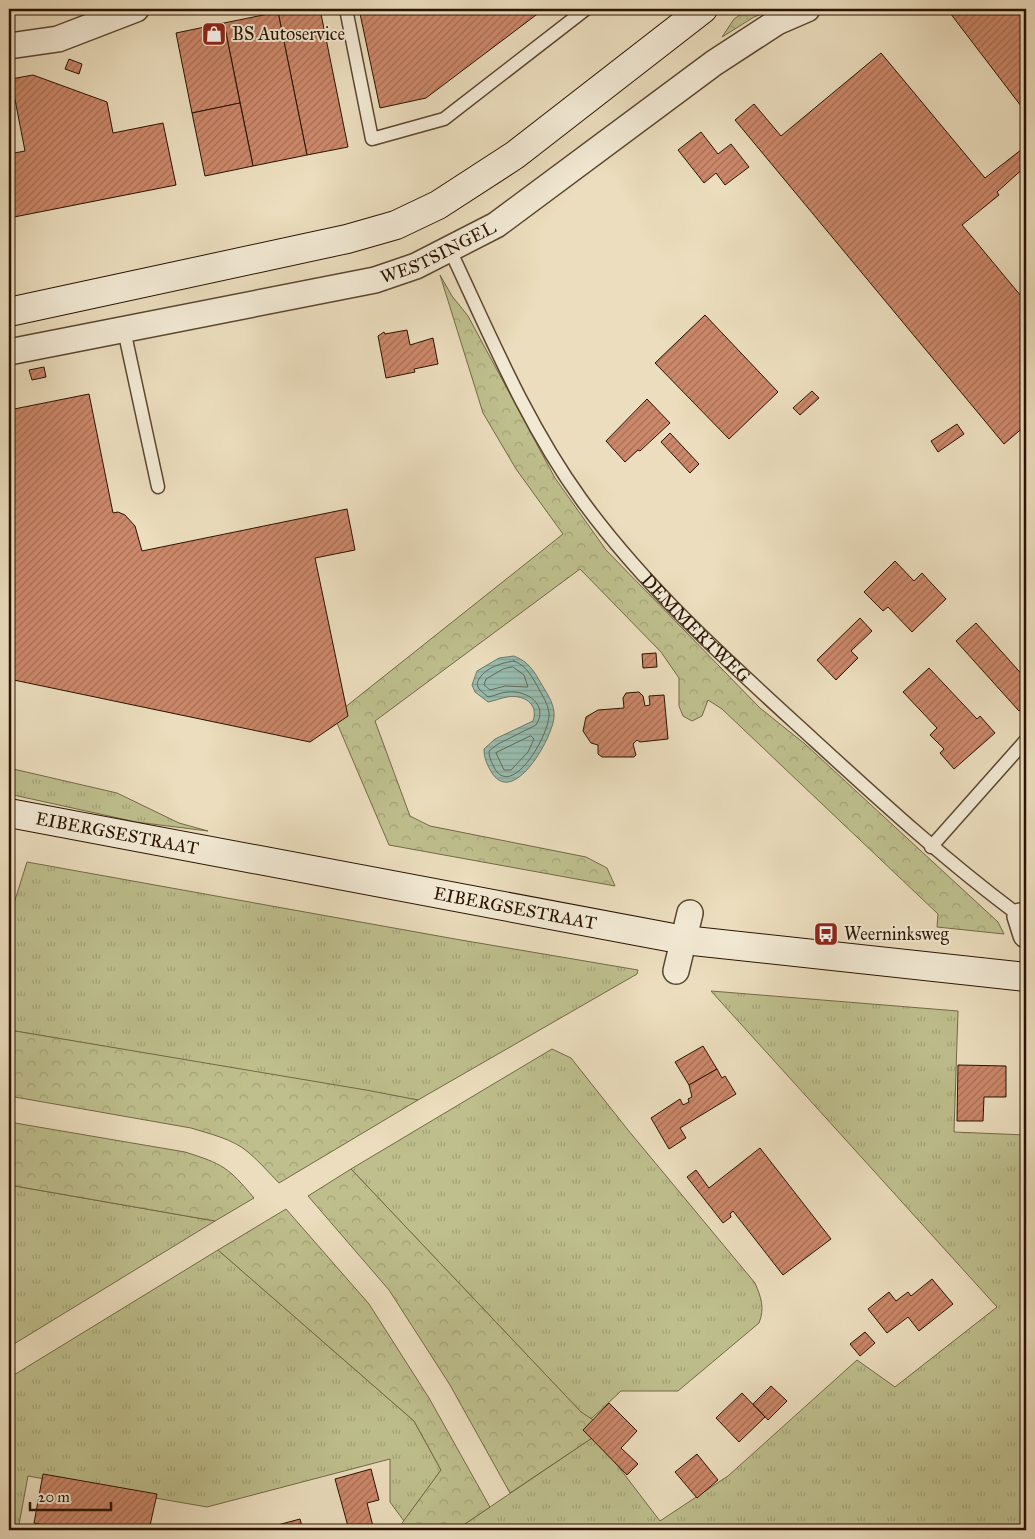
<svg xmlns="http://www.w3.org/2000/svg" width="1035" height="1539" font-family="'IM FELL Great Primer',serif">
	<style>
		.grass { fill: url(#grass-tufts); stroke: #746946 }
		.forest { fill: url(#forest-crowns); stroke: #746946 }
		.water { fill: url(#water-rules); stroke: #6c7869 }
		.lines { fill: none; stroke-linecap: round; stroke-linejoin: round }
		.shore { stroke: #616858; stroke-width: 1 }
		.building { fill: url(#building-hatch); stroke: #2a1300 }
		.lane-casing { stroke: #5a462f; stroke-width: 15 }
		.street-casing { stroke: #5a462f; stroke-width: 28 }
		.secondary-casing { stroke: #2a1300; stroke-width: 30 }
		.lane { stroke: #f2e9d4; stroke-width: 12 }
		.street { stroke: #f2e9d4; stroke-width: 25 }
		.secondary { stroke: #f2e9d4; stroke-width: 28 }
		.labels { text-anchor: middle; stroke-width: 4; stroke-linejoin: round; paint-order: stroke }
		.poi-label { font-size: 18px; fill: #2a1300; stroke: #f2e9d4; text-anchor: start }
		.street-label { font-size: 18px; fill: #2a1300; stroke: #f2e9d4 }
	</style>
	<defs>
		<pattern id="grass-tufts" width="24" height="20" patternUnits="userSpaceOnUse" patternTransform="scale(1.25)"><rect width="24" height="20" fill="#bebf8d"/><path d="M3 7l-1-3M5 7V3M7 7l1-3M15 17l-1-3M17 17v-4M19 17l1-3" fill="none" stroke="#a3a378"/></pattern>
		<pattern id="forest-crowns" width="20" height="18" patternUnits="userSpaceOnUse" patternTransform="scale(1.25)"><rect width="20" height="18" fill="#bebf8d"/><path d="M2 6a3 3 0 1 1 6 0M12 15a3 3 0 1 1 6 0" fill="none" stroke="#a3a378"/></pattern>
		<pattern id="water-rules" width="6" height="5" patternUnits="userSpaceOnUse" patternTransform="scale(1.25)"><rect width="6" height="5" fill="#98bcaf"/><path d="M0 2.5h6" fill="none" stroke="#83a195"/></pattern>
		<pattern id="building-hatch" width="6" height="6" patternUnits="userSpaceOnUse" patternTransform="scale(1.25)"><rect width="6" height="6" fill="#cc886a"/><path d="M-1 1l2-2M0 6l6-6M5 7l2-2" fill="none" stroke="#a66e55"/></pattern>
	</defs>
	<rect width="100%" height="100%" fill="#ebddbd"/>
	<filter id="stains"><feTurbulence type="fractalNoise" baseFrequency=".004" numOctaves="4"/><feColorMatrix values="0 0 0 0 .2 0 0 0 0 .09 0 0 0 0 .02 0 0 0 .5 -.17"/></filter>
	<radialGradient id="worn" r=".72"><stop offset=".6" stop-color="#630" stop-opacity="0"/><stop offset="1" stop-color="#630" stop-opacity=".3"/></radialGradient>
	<g class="grass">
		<polygon points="9,768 117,793 179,823 208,831 136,822 9,794"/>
		<polygon points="27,862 455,939 638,970 637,974 418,1100 9,1030 9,919"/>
		<polygon points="711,991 958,1011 954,1132 1026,1135 1026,1530 456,1530 595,1436 660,1521 728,1476 857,1360 895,1387 997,1307"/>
		<path d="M552 1049 571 1058 628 1130 755 1283C761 1297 765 1308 759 1323L678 1391H621L591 1419 581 1412 351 1169Z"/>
		<polygon points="9,1185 215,1221 9,1347"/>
		<polygon points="218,1250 414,1421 441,1470 404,1521 390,1502 390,1459 207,1507 28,1476 18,1530 9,1530 9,1378"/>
	</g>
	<g class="forest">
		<polygon points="749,9 774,9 754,17 722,37 734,19"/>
		<polygon points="440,275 452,296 468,316 555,478 606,550 760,708 805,744 998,922 1004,934 937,927 938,914 722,709 708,700 702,716 692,721 683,716 679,706 679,678 661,652 580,569 375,721 410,816 430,826 586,857 607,868 615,886 389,845 334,716 563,534 516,469 483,413"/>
		<path d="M9 1030 366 1090 418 1100 279 1183C269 1173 259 1161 248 1152 233 1139 210 1134 191 1128L9 1096Z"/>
		<path d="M9 1122 185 1152C223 1164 228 1167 254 1198L215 1221 9 1185Z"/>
		<polygon points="351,1169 581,1412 601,1425 595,1436 510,1493 450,1385 389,1290 308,1196"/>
		<polygon points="286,1209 369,1304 429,1398 490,1507 456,1530 397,1530 441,1470 414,1421 218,1250"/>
	</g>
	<path class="water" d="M514 656C529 662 534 671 542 685 548 695 555 705 554 717 553 737 514 807 492 773 487 765 484 758 484 749L495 739 533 721C539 704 524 694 507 697 501 698 494 701 488 702L475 692 472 685 477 671 499 658Z"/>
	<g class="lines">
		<g class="shore">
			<path d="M514 661C527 666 532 677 539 689 543 697 548 704 549 713 551 732 513 799 495 769 492 763 489 758 489 751L498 744 536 725C549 705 527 690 508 692 501 692 495 696 488 697L479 689 477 684C481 669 500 663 514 661Z"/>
			<polygon points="513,667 524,675 528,687 505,686 490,690 484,685 486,679 503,669"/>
			<polygon points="531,736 534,739 528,752 511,770 504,770 496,753"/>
		</g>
	</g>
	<g class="building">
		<polygon points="295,9 320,9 348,147 307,155 278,12"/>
		<polygon points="359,9 544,9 426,98 380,108"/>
		<polygon points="947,9 1026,9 1026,106 1021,106"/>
		<polygon points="278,12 307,155 253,166 224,23"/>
		<polygon points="224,23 240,103 192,113 176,33"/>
		<polygon points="881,53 985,178 1026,146 1026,166 997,192 999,195 962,225 1026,302 1026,425 1004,444 735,120 754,104 781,136"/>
		<polygon points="69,59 82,64 79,74 65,69"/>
		<polygon points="33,75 107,102 113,133 163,123 176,185 9,218 9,154 25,151 11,79"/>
		<polygon points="240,103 253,166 205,176 192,113"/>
		<polygon points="701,132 718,154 731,144 749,167 725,185 716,173 704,183 678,150"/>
		<polygon points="705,315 778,392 729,439 655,363"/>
		<polygon points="407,330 410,345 433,338 438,364 414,369 415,372 386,378 378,336 384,332 385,334"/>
		<polygon points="44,367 46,377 32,380 29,370"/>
		<polygon points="812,391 819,398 800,415 793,408"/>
		<polygon points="89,394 113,513 118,512 125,515 135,526 142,551 347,509 355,550 315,558 348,716 310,742 9,679 9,410"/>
		<polygon points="647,399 670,423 640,451 638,450 625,462 606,441"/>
		<polygon points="957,424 964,434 938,452 931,441"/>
		<polygon points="670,433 699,464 690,473 661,442"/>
		<polygon points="895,561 914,581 922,573 946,599 912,632 888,607 883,611 864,592"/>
		<polygon points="860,618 872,631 851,651 858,658 836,680 817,660"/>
		<polygon points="976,623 1026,679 1026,704 1019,711 956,641"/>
		<polygon points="656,653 657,667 643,668 642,654"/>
		<polygon points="929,668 977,719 980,716 995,733 954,769 940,753 944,749 930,735 937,728 903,692"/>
		<polygon points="639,692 643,696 645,706 650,705 649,696 664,695 668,739 640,742 637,740 633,744 636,755 634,757 602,757 598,754 598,745 591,743 583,731 586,717 598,710 624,708 623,698 626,693"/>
		<polygon points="703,1046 717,1069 689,1085 675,1062"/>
		<polygon points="958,1065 1006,1066 1006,1097 984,1097 983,1121 957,1121"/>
		<polygon points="717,1069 722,1078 725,1076 736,1094 680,1128 686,1138 669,1149 651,1118 680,1099 683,1105 689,1102 688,1099 692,1097 689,1085"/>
		<polygon points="760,1148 831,1239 783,1275 733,1211 730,1214 731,1217 723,1223 687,1177 696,1170 709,1188"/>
		<polygon points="932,1279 953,1304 919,1331 908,1317 887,1333 868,1309 889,1292 896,1301 908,1292 911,1296"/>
		<polygon points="865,1332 875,1343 860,1356 850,1344"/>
		<polygon points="771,1386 787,1401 768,1420 753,1404"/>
		<polygon points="742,1393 765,1417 739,1442 716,1418"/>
		<polygon points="609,1403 637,1431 621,1448 638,1464 627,1475 583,1430"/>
		<polygon points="697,1454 718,1480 697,1498 675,1472"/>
		<polygon points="371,1469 379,1500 367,1503 374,1530 349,1530 335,1479"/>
		<polygon points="43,1474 157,1494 149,1530 84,1530 71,1528 70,1530 34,1523"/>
		<polygon points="300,1519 303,1530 259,1530"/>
	</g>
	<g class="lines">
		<defs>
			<g id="lane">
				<polyline points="346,9 372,139 444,119 586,9"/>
				<path id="s1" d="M450 250C490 335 526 423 581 499 644 586 724 658 803 730 874 795 943 859 1020 916"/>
				<polyline points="124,330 158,487"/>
				<polyline points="931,847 1026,740"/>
			</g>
			<g id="street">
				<polyline points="9,46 58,39 136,9"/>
				<path id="s2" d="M9 352 375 280 416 266 496 225 714 63 777 22 807 9"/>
				<polyline points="1020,916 1026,935"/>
				<polyline points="676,971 690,913"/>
			</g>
			<g id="secondary">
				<polyline points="9,312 347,239 396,225 438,205 515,155 703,9"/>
				<path id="s3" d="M9 813 684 940 1026 977"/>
			</g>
		</defs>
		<use href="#lane" class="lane-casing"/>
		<use href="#street" class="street-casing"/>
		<use href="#secondary" class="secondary-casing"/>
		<use href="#lane" class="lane"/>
		<use href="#street" class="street"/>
		<use href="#secondary" class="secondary"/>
	</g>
	<defs>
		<symbol id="shop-square" viewBox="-11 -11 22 22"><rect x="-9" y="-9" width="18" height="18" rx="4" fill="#8f2418" stroke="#f2e9d4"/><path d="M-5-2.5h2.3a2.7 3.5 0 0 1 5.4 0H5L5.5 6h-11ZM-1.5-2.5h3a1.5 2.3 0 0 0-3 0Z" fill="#fff"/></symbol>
		<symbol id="bus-square" viewBox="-11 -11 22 22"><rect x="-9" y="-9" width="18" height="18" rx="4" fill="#8f2418" stroke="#f2e9d4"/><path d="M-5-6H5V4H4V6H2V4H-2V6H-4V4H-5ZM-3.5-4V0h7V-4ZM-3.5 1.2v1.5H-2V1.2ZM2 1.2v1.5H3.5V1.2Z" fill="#fff"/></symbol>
	</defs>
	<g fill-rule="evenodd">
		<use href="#shop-square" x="200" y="20" width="28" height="28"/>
		<use href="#bus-square" x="812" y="920" width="28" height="28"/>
	</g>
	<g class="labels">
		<g class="poi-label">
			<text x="232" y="40">BS Autoservice</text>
			<text x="844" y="940">Weerninksweg</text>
		</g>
		<g class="street-label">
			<text dy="6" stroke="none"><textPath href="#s2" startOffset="442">WESTSINGEL</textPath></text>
			<text dy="6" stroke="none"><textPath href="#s1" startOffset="455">DEMMERTWEG</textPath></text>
			<text dy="6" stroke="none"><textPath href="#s3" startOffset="110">EIBERGSESTRAAT</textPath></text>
			<text dy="6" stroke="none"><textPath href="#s3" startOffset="515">EIBERGSESTRAAT</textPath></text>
		</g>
	</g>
	<rect width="1035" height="1539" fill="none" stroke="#ebddbd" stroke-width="30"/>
	<rect x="10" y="10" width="1015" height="1519" fill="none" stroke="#2a1300" stroke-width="2.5"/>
	<rect x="15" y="15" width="1005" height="1509" fill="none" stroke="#2a1300"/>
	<path d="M30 1502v8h81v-8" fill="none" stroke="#2a1300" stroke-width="2.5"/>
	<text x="38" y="1502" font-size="15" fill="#2a1300" stroke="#f2e9d4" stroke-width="4" paint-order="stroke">20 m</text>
	<rect width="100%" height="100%" filter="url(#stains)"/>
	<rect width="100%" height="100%" fill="url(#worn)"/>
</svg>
